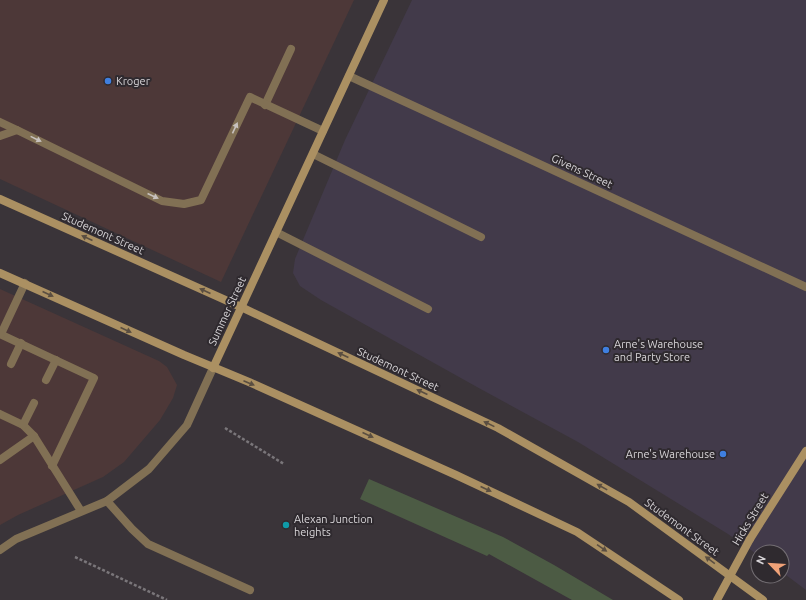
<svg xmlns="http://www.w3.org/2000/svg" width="806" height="600" font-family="Ubuntu,sans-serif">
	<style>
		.commercial { fill: #4d3838 }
		.industrial { fill: #423a4a }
		.green { fill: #4c5b44 }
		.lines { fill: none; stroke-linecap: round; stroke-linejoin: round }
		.path { stroke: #7a767a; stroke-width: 2.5; stroke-dasharray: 3 2; stroke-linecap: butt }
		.lane { stroke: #817054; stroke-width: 8 }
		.street { stroke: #817054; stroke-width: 8 }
		.secondary { stroke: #ab9062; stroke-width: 8 }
		.secondary-bridge { stroke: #ab9062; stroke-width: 8 }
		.oneway { fill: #c7c1be }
		.oneway2 { fill: #5a4e41 }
		.shop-dot { fill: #3f7fe0; stroke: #2f2a2f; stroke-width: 1.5 }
		.culture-dot { fill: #0f9aa8; stroke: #2f2a2f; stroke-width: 1.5 }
		.labels { text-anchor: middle; stroke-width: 4; stroke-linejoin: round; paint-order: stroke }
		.poi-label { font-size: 11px; fill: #d8d5d8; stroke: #2f2a2f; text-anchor: start }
		.street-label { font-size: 11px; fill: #d8d5d8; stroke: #2f2a2f }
	</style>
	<rect width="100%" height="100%" fill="#3a3439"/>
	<g class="commercial">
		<polygon points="0,0 354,0 221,282 0,179"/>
		<polygon points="0,289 159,361 167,367 177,385 173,398 160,420 124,462 103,477 18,515 0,525"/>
	</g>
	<polygon class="industrial" points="412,0 806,0 806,590 782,572 782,552 758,552 758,555 728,534 578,442 477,387 321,300 300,286 293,273 295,259 345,140"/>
	<polygon class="green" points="369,479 503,537 554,565 613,600 572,600 489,554 487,556 360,499"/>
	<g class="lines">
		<g class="path">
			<polyline points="225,428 284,464"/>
			<polyline points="75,557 167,600"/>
		</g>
		<g class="lane">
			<polyline points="265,105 291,49"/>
			<polyline points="0,122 17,130"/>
			<polyline points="0,136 17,130 162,201 184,204 201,200 250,97 323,131"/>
			<polyline points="313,154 481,237"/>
			<polyline points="276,232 428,309"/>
			<polyline points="0,334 94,378 52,466"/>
			<polyline points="1,334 25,283"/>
			<polyline points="11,364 21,343"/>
			<polyline points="46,380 56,360"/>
			<polyline points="0,414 23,425 34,436 81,511"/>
			<polyline points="23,425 34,403"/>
			<polyline points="0,460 34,436"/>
			<polyline points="107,501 132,529 148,544 250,590"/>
		</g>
		<g class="street">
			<polyline points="349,76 806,287"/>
			<polyline points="0,550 16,539 107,501 149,469 187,425 213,368"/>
		</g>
		<g class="secondary">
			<polyline points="0,199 241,307 498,428 629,502 763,600"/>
			<polyline points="0,273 184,355 249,382 456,475 577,532 679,600"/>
			<polyline points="213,368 384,0"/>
			<polyline points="750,539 806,451"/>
		</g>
		<polyline class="secondary-bridge" points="717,600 750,539"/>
	</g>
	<defs><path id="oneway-solid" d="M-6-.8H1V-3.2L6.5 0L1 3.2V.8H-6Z"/></defs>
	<g class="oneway">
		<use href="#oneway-solid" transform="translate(235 128) rotate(-65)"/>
		<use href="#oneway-solid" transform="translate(36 139) rotate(26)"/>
		<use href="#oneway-solid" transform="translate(153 196) rotate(25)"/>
	</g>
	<g class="oneway2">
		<use href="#oneway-solid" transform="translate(87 238) rotate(-156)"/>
		<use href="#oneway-solid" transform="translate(205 291) rotate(-156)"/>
		<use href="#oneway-solid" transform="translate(48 294) rotate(25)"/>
		<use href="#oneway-solid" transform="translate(126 330) rotate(24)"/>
		<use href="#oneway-solid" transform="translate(343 355) rotate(-155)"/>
		<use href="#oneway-solid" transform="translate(249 383) rotate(23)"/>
		<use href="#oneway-solid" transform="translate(422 392) rotate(-155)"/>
		<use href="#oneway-solid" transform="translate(489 424) rotate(-154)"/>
		<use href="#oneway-solid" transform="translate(368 435) rotate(24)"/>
		<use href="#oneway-solid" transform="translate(602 487) rotate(-151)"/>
		<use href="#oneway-solid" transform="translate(486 489) rotate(25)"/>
		<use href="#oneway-solid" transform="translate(602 548) rotate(34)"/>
		<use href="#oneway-solid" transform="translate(710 560) rotate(-144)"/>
	</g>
	<g class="shop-dot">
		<circle cx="108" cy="81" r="4"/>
		<circle cx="606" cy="350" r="4"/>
		<circle cx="723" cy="454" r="4"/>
	</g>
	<circle class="culture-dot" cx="286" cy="525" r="4"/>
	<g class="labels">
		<g class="poi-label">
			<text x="116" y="85">Kroger</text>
			<text x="614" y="348">Arne's Warehouse<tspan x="614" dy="13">and Party Store</tspan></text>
			<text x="715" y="458" text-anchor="end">Arne's Warehouse</text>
			<text x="294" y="523">Alexan Junction<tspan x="294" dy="13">heights</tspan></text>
		</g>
		<g class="street-label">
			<text transform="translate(582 171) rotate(25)" y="4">Givens Street</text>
			<text transform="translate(103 233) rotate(24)" y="4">Studemont Street</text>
			<text transform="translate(227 311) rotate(-65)" y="4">Summer Street</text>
			<text transform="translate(398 369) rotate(25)" y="4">Studemont Street</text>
			<text transform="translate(750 519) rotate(-59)" y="4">Hicks Street</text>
			<text transform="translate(682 527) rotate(36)" y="4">Studemont Street</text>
		</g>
	</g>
	<g transform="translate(770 564) rotate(295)"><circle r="19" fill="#2f2a2f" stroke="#736e73"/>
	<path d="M0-3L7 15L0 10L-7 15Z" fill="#f0a278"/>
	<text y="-6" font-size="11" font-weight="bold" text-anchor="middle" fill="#d8d5d8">N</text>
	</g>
</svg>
